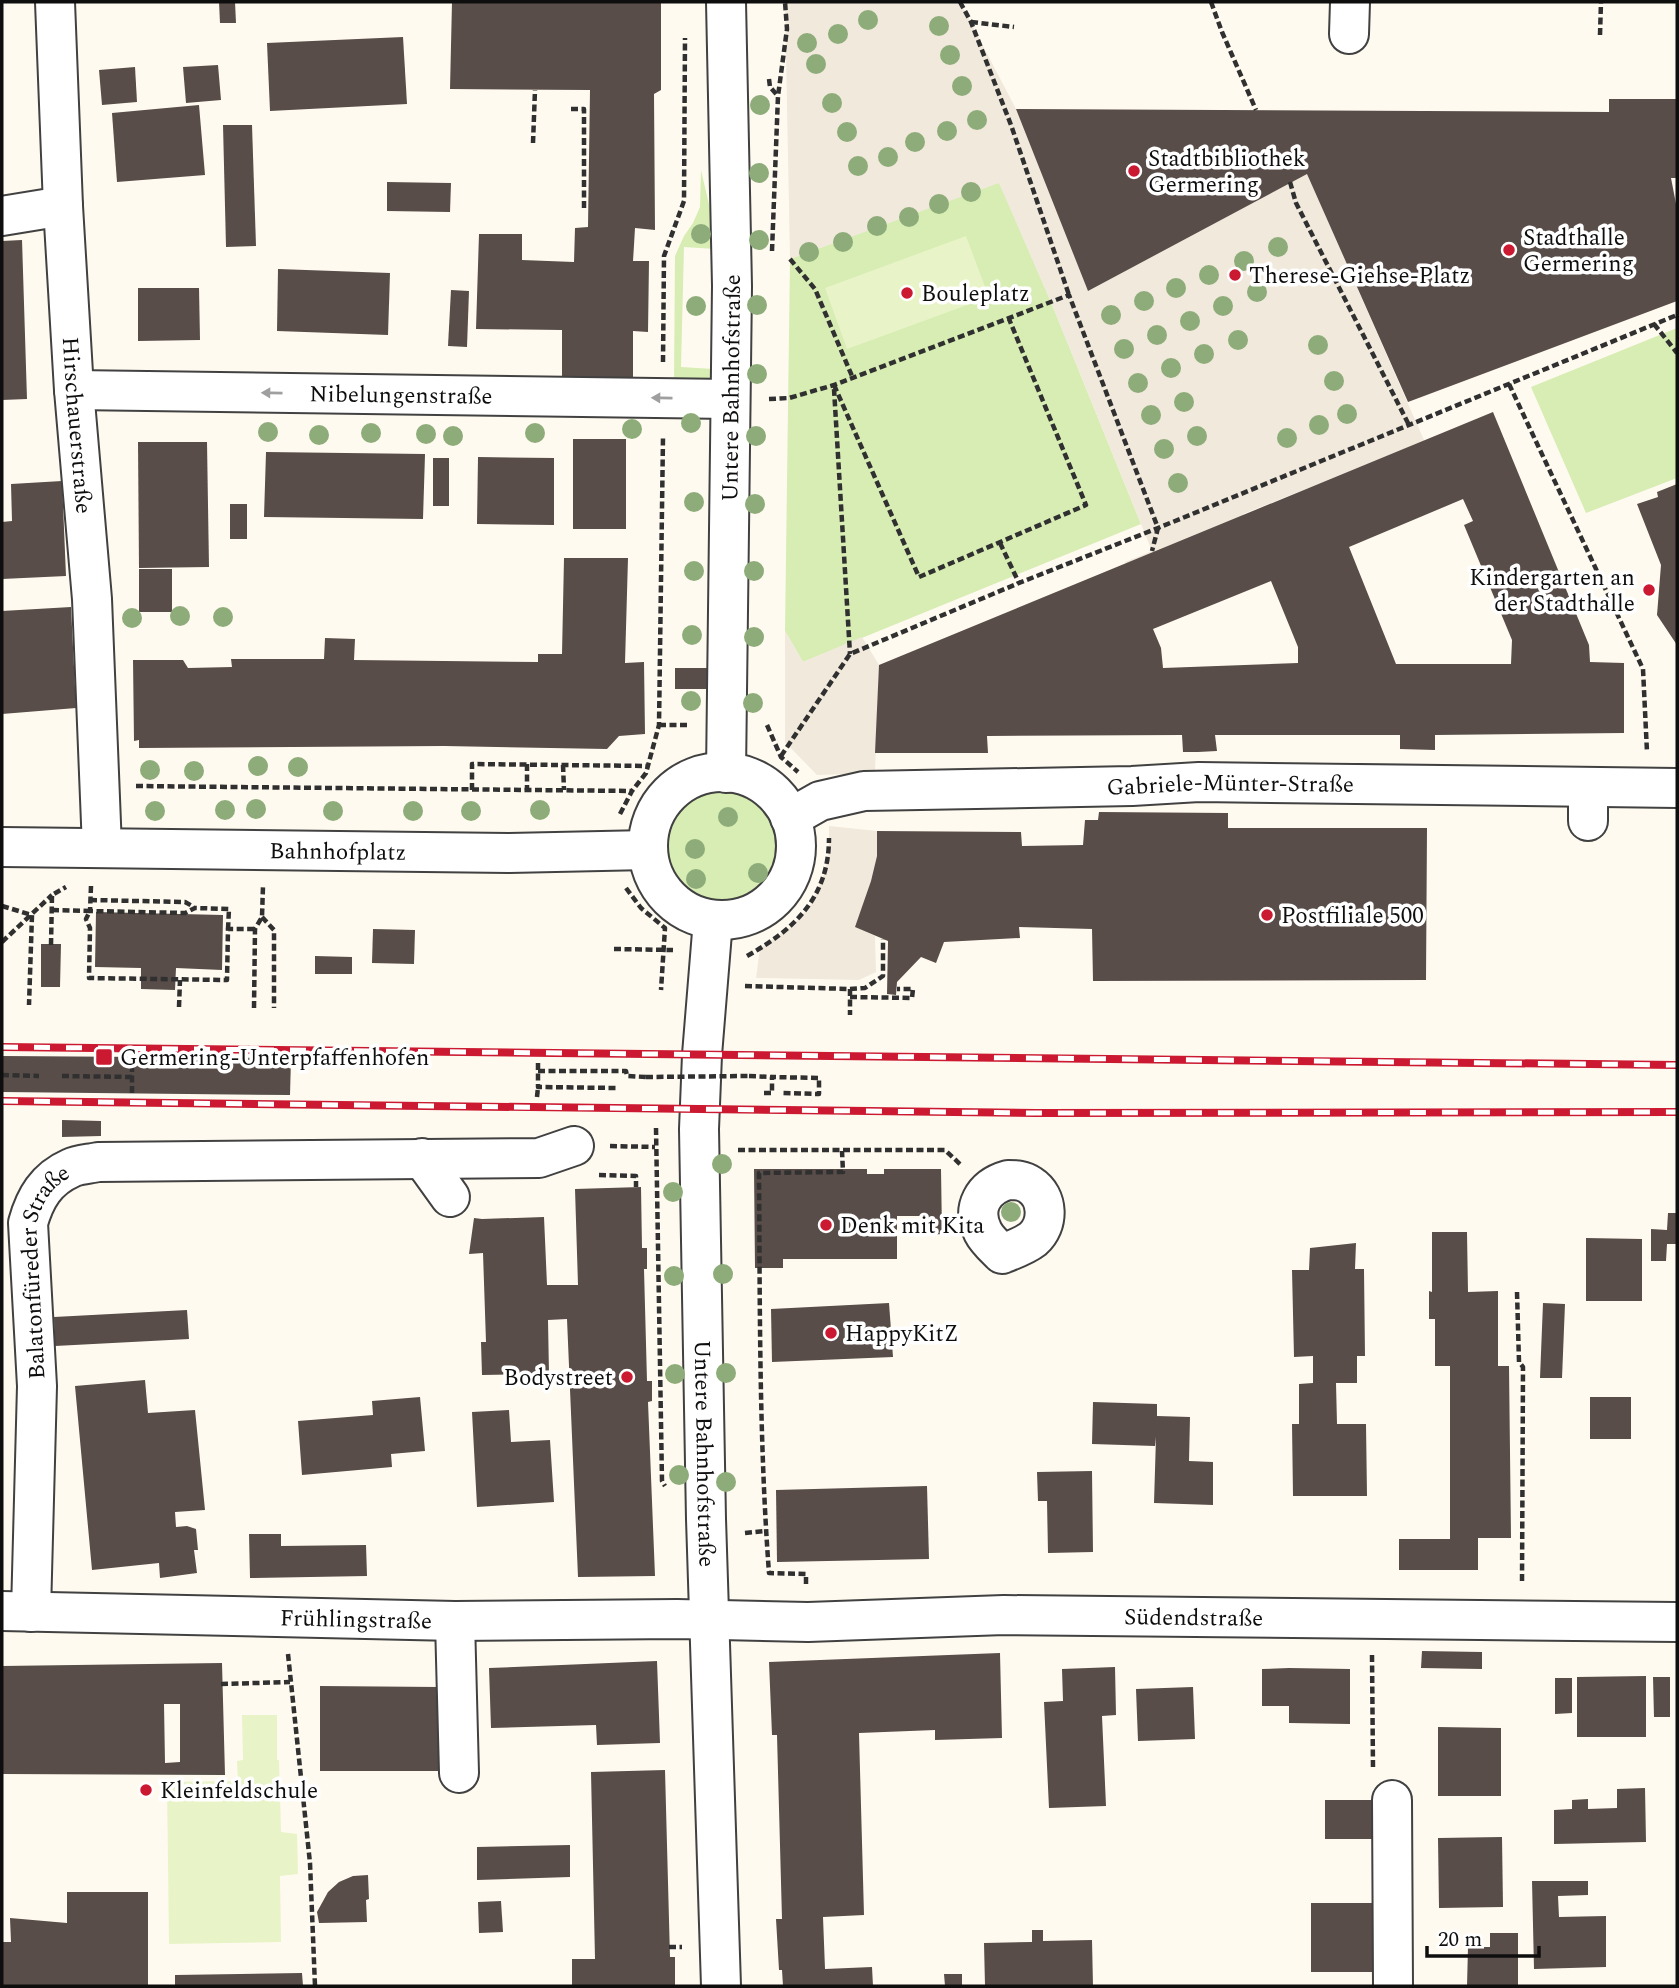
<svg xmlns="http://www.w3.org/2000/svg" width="1679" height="1988" font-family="Spectral,serif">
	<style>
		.green { fill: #d7edb4 }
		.pitch { fill: #e8f4c7 }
		.plaza { fill: #f0e9dc }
		.building { fill: #584d49; fill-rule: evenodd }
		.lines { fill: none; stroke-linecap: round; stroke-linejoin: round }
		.minor-casing { stroke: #414141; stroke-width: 42 }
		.path { stroke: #303030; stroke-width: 4.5; stroke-dasharray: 7 3.5; stroke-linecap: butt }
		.minor { stroke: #fff; stroke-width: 38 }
		.rail-casing { stroke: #cb1931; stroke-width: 8 }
		.rail { stroke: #fff; stroke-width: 5; stroke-dasharray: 16; stroke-linecap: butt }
		.path-bridge { stroke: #303030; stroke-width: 4.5; stroke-dasharray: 7 3.5; stroke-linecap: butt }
		.tree { fill: #8eac79 }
		.oneway { fill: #9f9f9f }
		.poi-dot { fill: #cb1931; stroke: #fff; stroke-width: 2.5 }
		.labels { text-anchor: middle; stroke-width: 7; stroke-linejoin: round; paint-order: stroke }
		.poi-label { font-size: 23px; fill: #0e0e0e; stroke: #fff; text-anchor: start }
		.street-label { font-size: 23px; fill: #0e0e0e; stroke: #fff }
	</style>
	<rect width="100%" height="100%" fill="#fffaef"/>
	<g class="green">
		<polygon points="701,170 714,226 715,249 684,247 681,367 713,369 713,393 674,384 675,256 684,236 693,223 700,207"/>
		<polygon points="999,182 1051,302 1141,524 803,662 785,631 790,259"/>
		<polygon points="1677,328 1677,478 1586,513 1531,387"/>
		<circle cx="724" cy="845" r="58"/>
	</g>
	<g class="pitch">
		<polygon points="966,236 989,297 847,349 825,288"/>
		<polygon points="242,1715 277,1715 277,1760 279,1760 281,1832 297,1834 298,1874 280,1876 281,1942 169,1944 167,1782 238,1781 237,1761 243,1760"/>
	</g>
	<g class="plaza">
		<polygon points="785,2 960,2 1016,109 1290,182 1307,174 1431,456 1308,488 1243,514 1250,531 1132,579 1125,562 1152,551 1051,302 999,183 790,259"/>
		<polygon points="785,631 803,662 862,637 879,665 875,773 817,775 785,742"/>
		<polygon points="829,826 877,831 877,856 871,881 856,927 875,936 876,972 859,980 756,978 760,948 792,926 811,905 824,874 829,851"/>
	</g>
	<g class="building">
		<polygon points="219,2 235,2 236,23 220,23"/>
		<polygon points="452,2 661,2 661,90 654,94 655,230 635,228 634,245 633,261 649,261 648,332 633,331 633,377 562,377 562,330 476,329 479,234 522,234 522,260 574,262 575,228 588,227 590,90 450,89"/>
		<polygon points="403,37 407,104 270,111 267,43"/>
		<polygon points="218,65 221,100 186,103 183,67"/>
		<polygon points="135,67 137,102 102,105 99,70"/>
		<polygon points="1609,99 1677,99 1677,178 1671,178 1677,209 1677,301 1408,402 1307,174 1088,291 1016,109 1609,112"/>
		<polygon points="199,105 205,175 117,182 112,113"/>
		<polygon points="223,125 252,125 256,246 226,247"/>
		<polygon points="387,182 451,183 450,212 387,211"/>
		<polygon points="22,240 27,399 2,400 2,241"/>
		<polygon points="278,269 390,273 388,335 277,331"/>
		<polygon points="138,288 199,288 200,340 138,341"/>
		<polygon points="451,290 469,291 467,347 448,346"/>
		<path d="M1493 412 1589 645 1590 662 1624 663V733L1435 735V750L1400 749V735H1215L1217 751 1198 752H1183L1182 735 987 736 988 753H875L879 665ZM1463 499 1473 521 1464 525 1512 640 1511 664H1396L1349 547ZM1271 581 1298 647V663L1163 668 1161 648 1153 629Z"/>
		<rect x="573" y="439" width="53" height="90"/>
		<polygon points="138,442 207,442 209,567 139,568"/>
		<polygon points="266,452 425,454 423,519 264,517"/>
		<polygon points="478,457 554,458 554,525 477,524"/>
		<rect x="433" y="458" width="16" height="48"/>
		<polygon points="62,481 66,576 2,579 2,522 12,521 11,484"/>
		<polygon points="1677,484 1677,645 1657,615 1661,565 1637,504 1658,497 1657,492"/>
		<rect x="230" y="504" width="17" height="35"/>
		<polygon points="564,558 628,558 625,663 644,662 645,734 619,736 607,749 444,746 139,748 139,740 134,741 133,660 183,660 188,668 232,667 231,659 324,659 325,638 355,639 354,660 538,662 538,654 562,654"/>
		<rect x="139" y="569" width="33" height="43"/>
		<polygon points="71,607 76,708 2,714 2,611"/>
		<rect x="675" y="668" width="33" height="21"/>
		<polygon points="1099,812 1228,813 1228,828 1427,828 1426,980 1093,981 1092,929 1019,927 1020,938 944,942 936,963 921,957 897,982 896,995 887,994 888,941 855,927 871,881 877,856 877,831 1021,832 1022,846 1083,845 1085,820 1098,820"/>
		<polygon points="96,912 223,915 222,970 176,968 175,990 141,989 141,968 95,967"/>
		<polygon points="373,929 415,930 414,964 372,963"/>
		<polygon points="41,944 61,944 60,987 41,987"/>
		<polygon points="315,956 352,957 352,974 315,974"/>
		<polygon points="2,1056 291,1058 290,1095 2,1092"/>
		<polygon points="62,1120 101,1121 101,1136 62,1137"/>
		<polygon points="754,1169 867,1169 867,1174 884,1174 884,1169 941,1169 942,1234 927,1235 927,1216 897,1216 897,1259 783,1259 783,1268 755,1268"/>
		<polygon points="641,1187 642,1248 647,1248 647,1269 644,1269 647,1381 652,1381 652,1401 648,1402 655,1576 578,1577 567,1319 548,1320 549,1374 482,1375 481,1342 486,1342 483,1253 469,1254 474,1218 482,1219 544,1217 547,1285 578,1285 575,1189"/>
		<polygon points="1668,1213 1677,1213 1677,1244 1667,1244 1666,1261 1651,1261 1651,1229 1667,1230"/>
		<polygon points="1432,1232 1467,1232 1468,1292 1498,1291 1498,1366 1509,1366 1511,1538 1478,1538 1478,1570 1399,1570 1399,1539 1450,1539 1450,1366 1435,1366 1435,1319 1429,1319 1429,1291 1432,1292"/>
		<polygon points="1586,1238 1642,1239 1642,1301 1586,1301"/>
		<polygon points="1356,1243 1355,1269 1364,1269 1365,1356 1357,1356 1357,1383 1336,1383 1337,1424 1366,1424 1367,1496 1293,1496 1292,1424 1299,1424 1299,1384 1313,1383 1313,1356 1294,1357 1292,1270 1309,1270 1310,1248"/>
		<polygon points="889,1303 893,1357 772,1362 771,1309"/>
		<polygon points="1543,1303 1565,1304 1562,1378 1540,1378"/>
		<polygon points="187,1310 189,1339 55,1346 54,1317"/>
		<polygon points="145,1380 148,1413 195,1410 205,1510 175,1512 176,1527 187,1526 196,1529 198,1550 194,1550 197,1573 160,1578 159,1563 92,1570 75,1386"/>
		<polygon points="420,1397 425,1451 391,1454 392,1467 302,1475 298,1421 373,1415 372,1401"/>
		<rect x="1590" y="1397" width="41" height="42"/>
		<polygon points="1093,1402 1157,1404 1157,1416 1190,1417 1189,1461 1213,1462 1213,1505 1154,1503 1156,1437 1155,1446 1092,1444"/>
		<polygon points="509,1410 511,1442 550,1440 554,1502 477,1507 472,1412"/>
		<polygon points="1092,1471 1093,1552 1048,1553 1047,1501 1038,1501 1037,1472"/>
		<polygon points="927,1486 929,1559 777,1562 776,1490"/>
		<polygon points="249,1534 281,1534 281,1546 366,1545 367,1576 250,1578"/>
		<polygon points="1422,1651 1482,1652 1482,1669 1421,1668"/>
		<polygon points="1000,1653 1002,1738 935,1740 935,1730 859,1733 864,1915 823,1917 825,1969 872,1967 873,1986 783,1986 782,1970 779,1970 776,1919 782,1919 777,1735 772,1735 769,1662"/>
		<polygon points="657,1661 660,1743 597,1745 596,1725 491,1728 489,1668"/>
		<path d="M222 1663 225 1775 2 1774V1666ZM164 1704H180V1762L165 1763Z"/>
		<polygon points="1115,1667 1116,1715 1102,1716 1106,1806 1049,1808 1044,1702 1063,1701 1062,1669"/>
		<polygon points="1289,1668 1350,1669 1350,1724 1289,1723 1289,1706 1262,1706 1262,1669"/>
		<polygon points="1646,1676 1646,1737 1577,1737 1577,1677"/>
		<polygon points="1653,1677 1670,1677 1670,1717 1654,1717"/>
		<polygon points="1555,1678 1572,1678 1572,1713 1555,1714"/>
		<polygon points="320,1686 439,1687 439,1771 320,1771"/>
		<polygon points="1193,1687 1195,1739 1138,1741 1136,1689"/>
		<polygon points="1438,1727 1501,1728 1501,1796 1438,1796"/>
		<polygon points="665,1770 670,1957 675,1957 675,1986 572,1986 572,1959 595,1959 591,1772"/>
		<polygon points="1645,1788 1646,1842 1554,1844 1554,1810 1572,1809 1572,1800 1588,1799 1588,1809 1617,1808 1617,1789"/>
		<polygon points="1325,1800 1375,1800 1381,1839 1325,1839"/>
		<polygon points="1502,1837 1503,1907 1439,1908 1438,1838"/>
		<polygon points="570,1845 570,1877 477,1880 477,1847"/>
		<polygon points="368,1875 369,1899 366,1900 367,1922 319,1923 317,1912 328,1892 339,1882 353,1876"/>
		<polygon points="1532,1881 1588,1881 1588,1895 1558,1896 1559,1917 1606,1916 1606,1967 1534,1969"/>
		<polygon points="67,1892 148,1892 148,1986 2,1986 2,1942 11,1942 10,1918 67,1923"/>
		<polygon points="501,1901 503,1932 479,1933 478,1902"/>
		<polygon points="1311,1903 1374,1903 1375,1972 1311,1972"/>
		<polygon points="1032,1930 1043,1930 1043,1941 1092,1940 1093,1986 985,1986 984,1943 1032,1942"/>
		<polygon points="1490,1933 1518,1933 1518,1986 1467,1986 1468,1947 1490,1947"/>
		<polygon points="302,1973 303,1986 175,1986 175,1975"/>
		<polygon points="944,1974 962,1974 962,1986 945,1986"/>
	</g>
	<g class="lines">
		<defs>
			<g id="minor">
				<path id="s1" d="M55 2 63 206 74 390 92 599 102 848"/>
				<polyline points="1349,34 1350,2"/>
				<polyline points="2,216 63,206"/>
				<path id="s2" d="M74 390 730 399"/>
				<circle cx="722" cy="846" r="74"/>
				<path id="s3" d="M726 773 732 286 726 2"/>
				<path id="s4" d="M790 818 820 801 864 791 1132 786 1199 782 1677 788"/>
				<polyline points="1588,821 1588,787"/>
				<path id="s5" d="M2 847 509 853 648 850"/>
				<path id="s6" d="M713 920 702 1055 699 1129 706 1519 721 1986"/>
				<polyline points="422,1158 450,1197"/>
				<path d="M1008 1180C1016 1180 1023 1180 1030 1185 1049 1197 1049 1225 1033 1239 1024 1246 1012 1250 1002 1254 995 1247 987 1240 983 1232 971 1208 983 1187 1008 1180Z"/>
				<path id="s7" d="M2 1611 455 1621 677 1619 808 1622 1004 1615 1677 1622"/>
				<path id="s8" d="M31 1612 37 1386 28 1223C35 1198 46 1179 71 1168 79 1164 90 1164 98 1162L539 1158 574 1146"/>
				<polyline points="455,1621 459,1773"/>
				<polyline points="1392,1800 1393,1986"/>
			</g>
		</defs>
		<use href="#minor" class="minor-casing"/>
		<g class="path">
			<polyline points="960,2 971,22 1011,125 1069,295"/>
			<polyline points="1211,2 1222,32 1256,110"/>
			<polyline points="971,22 1014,27"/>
			<polyline points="1600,35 1601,2"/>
			<polyline points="769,79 770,87 777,95"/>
			<polyline points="571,109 584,109 584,208"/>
			<polyline points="533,143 535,90"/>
			<polyline points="1290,182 1296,203 1409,425"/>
			<polyline points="772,251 778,96 787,29 785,2"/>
			<polyline points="790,259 815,289 852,376"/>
			<polyline points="1654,324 1677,353"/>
			<polyline points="663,362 664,256 684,201 685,38"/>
			<polyline points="1509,384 1643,669 1647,752"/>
			<polyline points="834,385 919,577 1086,505 1009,319"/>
			<polyline points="834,389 850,654"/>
			<polyline points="769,399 789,398 834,385 1069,295 1158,528 1152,551"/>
			<polyline points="1000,543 1019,583"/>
			<polyline points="659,725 689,725"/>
			<polyline points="767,725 781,757 798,772"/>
			<polyline points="781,756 850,654 1019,583 1158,528 1677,315"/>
			<polyline points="527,764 527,790"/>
			<polyline points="563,765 564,790"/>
			<polyline points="136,786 632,791"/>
			<polyline points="472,790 472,764 648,766"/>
			<polyline points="620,814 632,791 646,773 659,725 663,437"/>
			<polyline points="91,886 90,911 185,913 195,908 229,909 228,929"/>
			<polyline points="626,888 641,908 665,928 661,990"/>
			<polyline points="90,900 185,902 194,907"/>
			<polyline points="2,906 32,915 29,1005"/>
			<polyline points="52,910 90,911 86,919 90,928 89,978 227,980 228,929 255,929"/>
			<polyline points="262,917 274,930 274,1008"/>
			<polyline points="2,942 52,895"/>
			<polyline points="51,945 52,895 66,887"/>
			<polyline points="614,949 673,950"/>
			<path d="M747 956C795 929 829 897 829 838"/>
			<polyline points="745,986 850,989 865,988 883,976 883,939"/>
			<polyline points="850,989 850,1015"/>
			<polyline points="850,997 912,998 913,989 897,989"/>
			<polyline points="179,1007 180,980"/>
			<polyline points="254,1008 255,929 262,917 263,886"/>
			<polyline points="538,1063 538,1087 616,1088"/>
			<polyline points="538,1071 626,1071 627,1076 646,1077"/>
			<polyline points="2,1075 39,1076"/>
			<polyline points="62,1076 132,1077"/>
			<polyline points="749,1076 772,1077"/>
			<polyline points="132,1093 132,1058"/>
			<polyline points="764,1093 772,1093 772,1077 819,1078 819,1094 781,1093"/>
			<polyline points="537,1097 538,1087"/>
			<polyline points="656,1128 662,1481 665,1486"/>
			<polyline points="610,1146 655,1147"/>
			<polyline points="738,1150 945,1150 961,1165"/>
			<polyline points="599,1175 636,1176 636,1187"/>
			<polyline points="1517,1292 1519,1362 1523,1367 1522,1584"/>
			<polyline points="745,1533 766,1531"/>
			<path d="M806 1584V1574L769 1573C759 1440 760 1306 759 1173L843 1172 842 1151"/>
			<polyline points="288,1654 310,1863 315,1986"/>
			<polyline points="1372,1655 1373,1769"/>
			<polyline points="221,1684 290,1682"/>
			<polyline points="669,1947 682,1947"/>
		</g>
		<use href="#minor" class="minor"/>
		<defs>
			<g id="rail">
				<polyline points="2,1047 1677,1065"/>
				<polyline points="2,1101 1036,1113 1677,1112"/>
			</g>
		</defs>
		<use href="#rail" class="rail-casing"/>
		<use href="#rail" class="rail"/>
		<polyline class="path-bridge" points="646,1077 749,1076"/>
	</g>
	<g class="tree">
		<circle cx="868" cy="20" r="10"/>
		<circle cx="939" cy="26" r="10"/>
		<circle cx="838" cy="34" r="10"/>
		<circle cx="807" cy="43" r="10"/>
		<circle cx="950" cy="55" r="10"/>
		<circle cx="816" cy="64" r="10"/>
		<circle cx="962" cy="86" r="10"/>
		<circle cx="832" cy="103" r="10"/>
		<circle cx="760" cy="105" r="10"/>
		<circle cx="977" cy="120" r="10"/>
		<circle cx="947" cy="131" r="10"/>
		<circle cx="847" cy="132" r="10"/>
		<circle cx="915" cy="142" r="10"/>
		<circle cx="888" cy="157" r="10"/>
		<circle cx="858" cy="166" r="10"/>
		<circle cx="759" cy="173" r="10"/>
		<circle cx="971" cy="192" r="10"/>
		<circle cx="939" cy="204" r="10"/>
		<circle cx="909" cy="217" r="10"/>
		<circle cx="877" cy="226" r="10"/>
		<circle cx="701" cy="234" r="10"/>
		<circle cx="759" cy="240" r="10"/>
		<circle cx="843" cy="242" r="10"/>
		<circle cx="1278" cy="247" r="10"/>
		<circle cx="809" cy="252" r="10"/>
		<circle cx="1244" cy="261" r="10"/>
		<circle cx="1209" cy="275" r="10"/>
		<circle cx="1176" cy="288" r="10"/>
		<circle cx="1257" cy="292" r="10"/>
		<circle cx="1144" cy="301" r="10"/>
		<circle cx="757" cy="305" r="10"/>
		<circle cx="696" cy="306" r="10"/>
		<circle cx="1223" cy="306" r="10"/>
		<circle cx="1111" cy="315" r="10"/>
		<circle cx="1190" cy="321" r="10"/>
		<circle cx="1157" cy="335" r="10"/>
		<circle cx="1238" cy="340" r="10"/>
		<circle cx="1318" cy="345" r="10"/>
		<circle cx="1124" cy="349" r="10"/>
		<circle cx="1204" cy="354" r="10"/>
		<circle cx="1171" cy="368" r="10"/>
		<circle cx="757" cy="374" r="10"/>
		<circle cx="1334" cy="381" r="10"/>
		<circle cx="1138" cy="383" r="10"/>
		<circle cx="1184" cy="402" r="10"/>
		<circle cx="1347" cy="414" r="10"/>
		<circle cx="1151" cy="415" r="10"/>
		<circle cx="691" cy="423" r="10"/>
		<circle cx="1319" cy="425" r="10"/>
		<circle cx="632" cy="429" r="10"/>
		<circle cx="268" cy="432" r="10"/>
		<circle cx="371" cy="433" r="10"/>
		<circle cx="535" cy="433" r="10"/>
		<circle cx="426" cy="434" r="10"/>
		<circle cx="319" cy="435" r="10"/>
		<circle cx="453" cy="436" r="10"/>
		<circle cx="756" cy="436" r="10"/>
		<circle cx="1197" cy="436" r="10"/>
		<circle cx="1287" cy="438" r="10"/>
		<circle cx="1164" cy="449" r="10"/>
		<circle cx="1178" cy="483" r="10"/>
		<circle cx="694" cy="502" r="10"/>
		<circle cx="755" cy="504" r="10"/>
		<circle cx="694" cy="571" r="10"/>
		<circle cx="754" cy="571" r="10"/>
		<circle cx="180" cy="616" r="10"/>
		<circle cx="223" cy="617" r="10"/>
		<circle cx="132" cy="618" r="10"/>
		<circle cx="692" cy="635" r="10"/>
		<circle cx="754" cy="637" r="10"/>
		<circle cx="691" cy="701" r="10"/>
		<circle cx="753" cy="703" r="10"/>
		<circle cx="258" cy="766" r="10"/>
		<circle cx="298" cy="767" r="10"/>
		<circle cx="150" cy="770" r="10"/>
		<circle cx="194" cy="771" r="10"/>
		<circle cx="256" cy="809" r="10"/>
		<circle cx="225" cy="810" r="10"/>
		<circle cx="540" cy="810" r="10"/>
		<circle cx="155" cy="811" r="10"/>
		<circle cx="333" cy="811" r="10"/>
		<circle cx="413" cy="811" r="10"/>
		<circle cx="471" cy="811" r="10"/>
		<circle cx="728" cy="817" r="10"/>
		<circle cx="695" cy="849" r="10"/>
		<circle cx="758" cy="873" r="10"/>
		<circle cx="696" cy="879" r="10"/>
		<circle cx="722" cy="1164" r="10"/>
		<circle cx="673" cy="1192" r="10"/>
		<circle cx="1011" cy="1212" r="10"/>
		<circle cx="723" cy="1274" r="10"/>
		<circle cx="674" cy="1276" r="10"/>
		<circle cx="726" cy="1373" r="10"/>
		<circle cx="675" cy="1374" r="10"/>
		<circle cx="679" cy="1475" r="10"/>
		<circle cx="726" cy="1482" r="10"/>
	</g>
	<defs><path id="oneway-solid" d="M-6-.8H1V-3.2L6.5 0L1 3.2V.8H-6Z" transform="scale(1.75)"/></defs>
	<g class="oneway">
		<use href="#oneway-solid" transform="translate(272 393) rotate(-179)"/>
		<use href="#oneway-solid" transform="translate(662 398) rotate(-179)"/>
	</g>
	<g class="poi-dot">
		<circle cx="1134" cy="171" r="7"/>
		<circle cx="1509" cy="250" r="7"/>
		<circle cx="1235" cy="275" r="7"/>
		<circle cx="907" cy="293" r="7"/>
		<circle cx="1649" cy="590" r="7"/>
		<circle cx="1267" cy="915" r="7"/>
		<rect x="95" y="1048" width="18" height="18" rx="3.5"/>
		<circle cx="826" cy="1225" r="7"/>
		<circle cx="831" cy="1333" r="7"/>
		<circle cx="627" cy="1377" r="7"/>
		<circle cx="146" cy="1790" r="7"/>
	</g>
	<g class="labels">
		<g class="poi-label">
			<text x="1148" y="166">Stadtbibliothek<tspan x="1148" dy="26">Germering</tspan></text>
			<text x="1523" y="245">Stadthalle<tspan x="1523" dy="26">Germering</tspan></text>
			<text x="1249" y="283">Therese-Giehse-Platz</text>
			<text x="921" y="301">Bouleplatz</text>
			<text x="1635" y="585" text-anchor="end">Kindergarten an<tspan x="1635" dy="26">der Stadthalle</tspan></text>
			<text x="1281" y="923">Postfiliale 500</text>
			<text x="120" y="1065">Germering-Unterpfaffenhofen</text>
			<text x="840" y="1233">Denk mit Kita</text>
			<text x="845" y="1341">HappyKitZ</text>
			<text x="613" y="1385" text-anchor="end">Bodystreet</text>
			<text x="160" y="1798">Kleinfeldschule</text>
		</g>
		<g class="street-label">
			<text dy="8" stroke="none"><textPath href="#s3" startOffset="385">Untere Bahnhofstraße</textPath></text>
			<text dy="8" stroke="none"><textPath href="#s2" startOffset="327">Nibelungenstraße</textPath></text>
			<text dy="8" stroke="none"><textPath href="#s1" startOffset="424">Hirschauerstraße</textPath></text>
			<text dy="8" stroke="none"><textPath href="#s4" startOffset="446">Gabriele-Münter-Straße</textPath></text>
			<text dy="8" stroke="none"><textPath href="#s5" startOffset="336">Bahnhofplatz</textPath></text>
			<text dy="8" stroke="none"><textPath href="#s8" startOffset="345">Balatonfüreder Straße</textPath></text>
			<text dy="8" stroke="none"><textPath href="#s6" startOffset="534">Untere Bahnhofstraße</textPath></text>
			<text dy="8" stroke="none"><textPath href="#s7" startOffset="1192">Südendstraße</textPath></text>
			<text dy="8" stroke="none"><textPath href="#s7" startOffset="354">Frühlingstraße</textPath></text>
		</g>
	</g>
	<rect width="1679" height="1988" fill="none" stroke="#0e0e0e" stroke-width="7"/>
	<path d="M1427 1946v10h112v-10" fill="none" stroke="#0e0e0e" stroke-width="3.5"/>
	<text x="1438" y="1946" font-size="21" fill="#0e0e0e" stroke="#ffffff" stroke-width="5" paint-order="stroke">20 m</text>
</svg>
